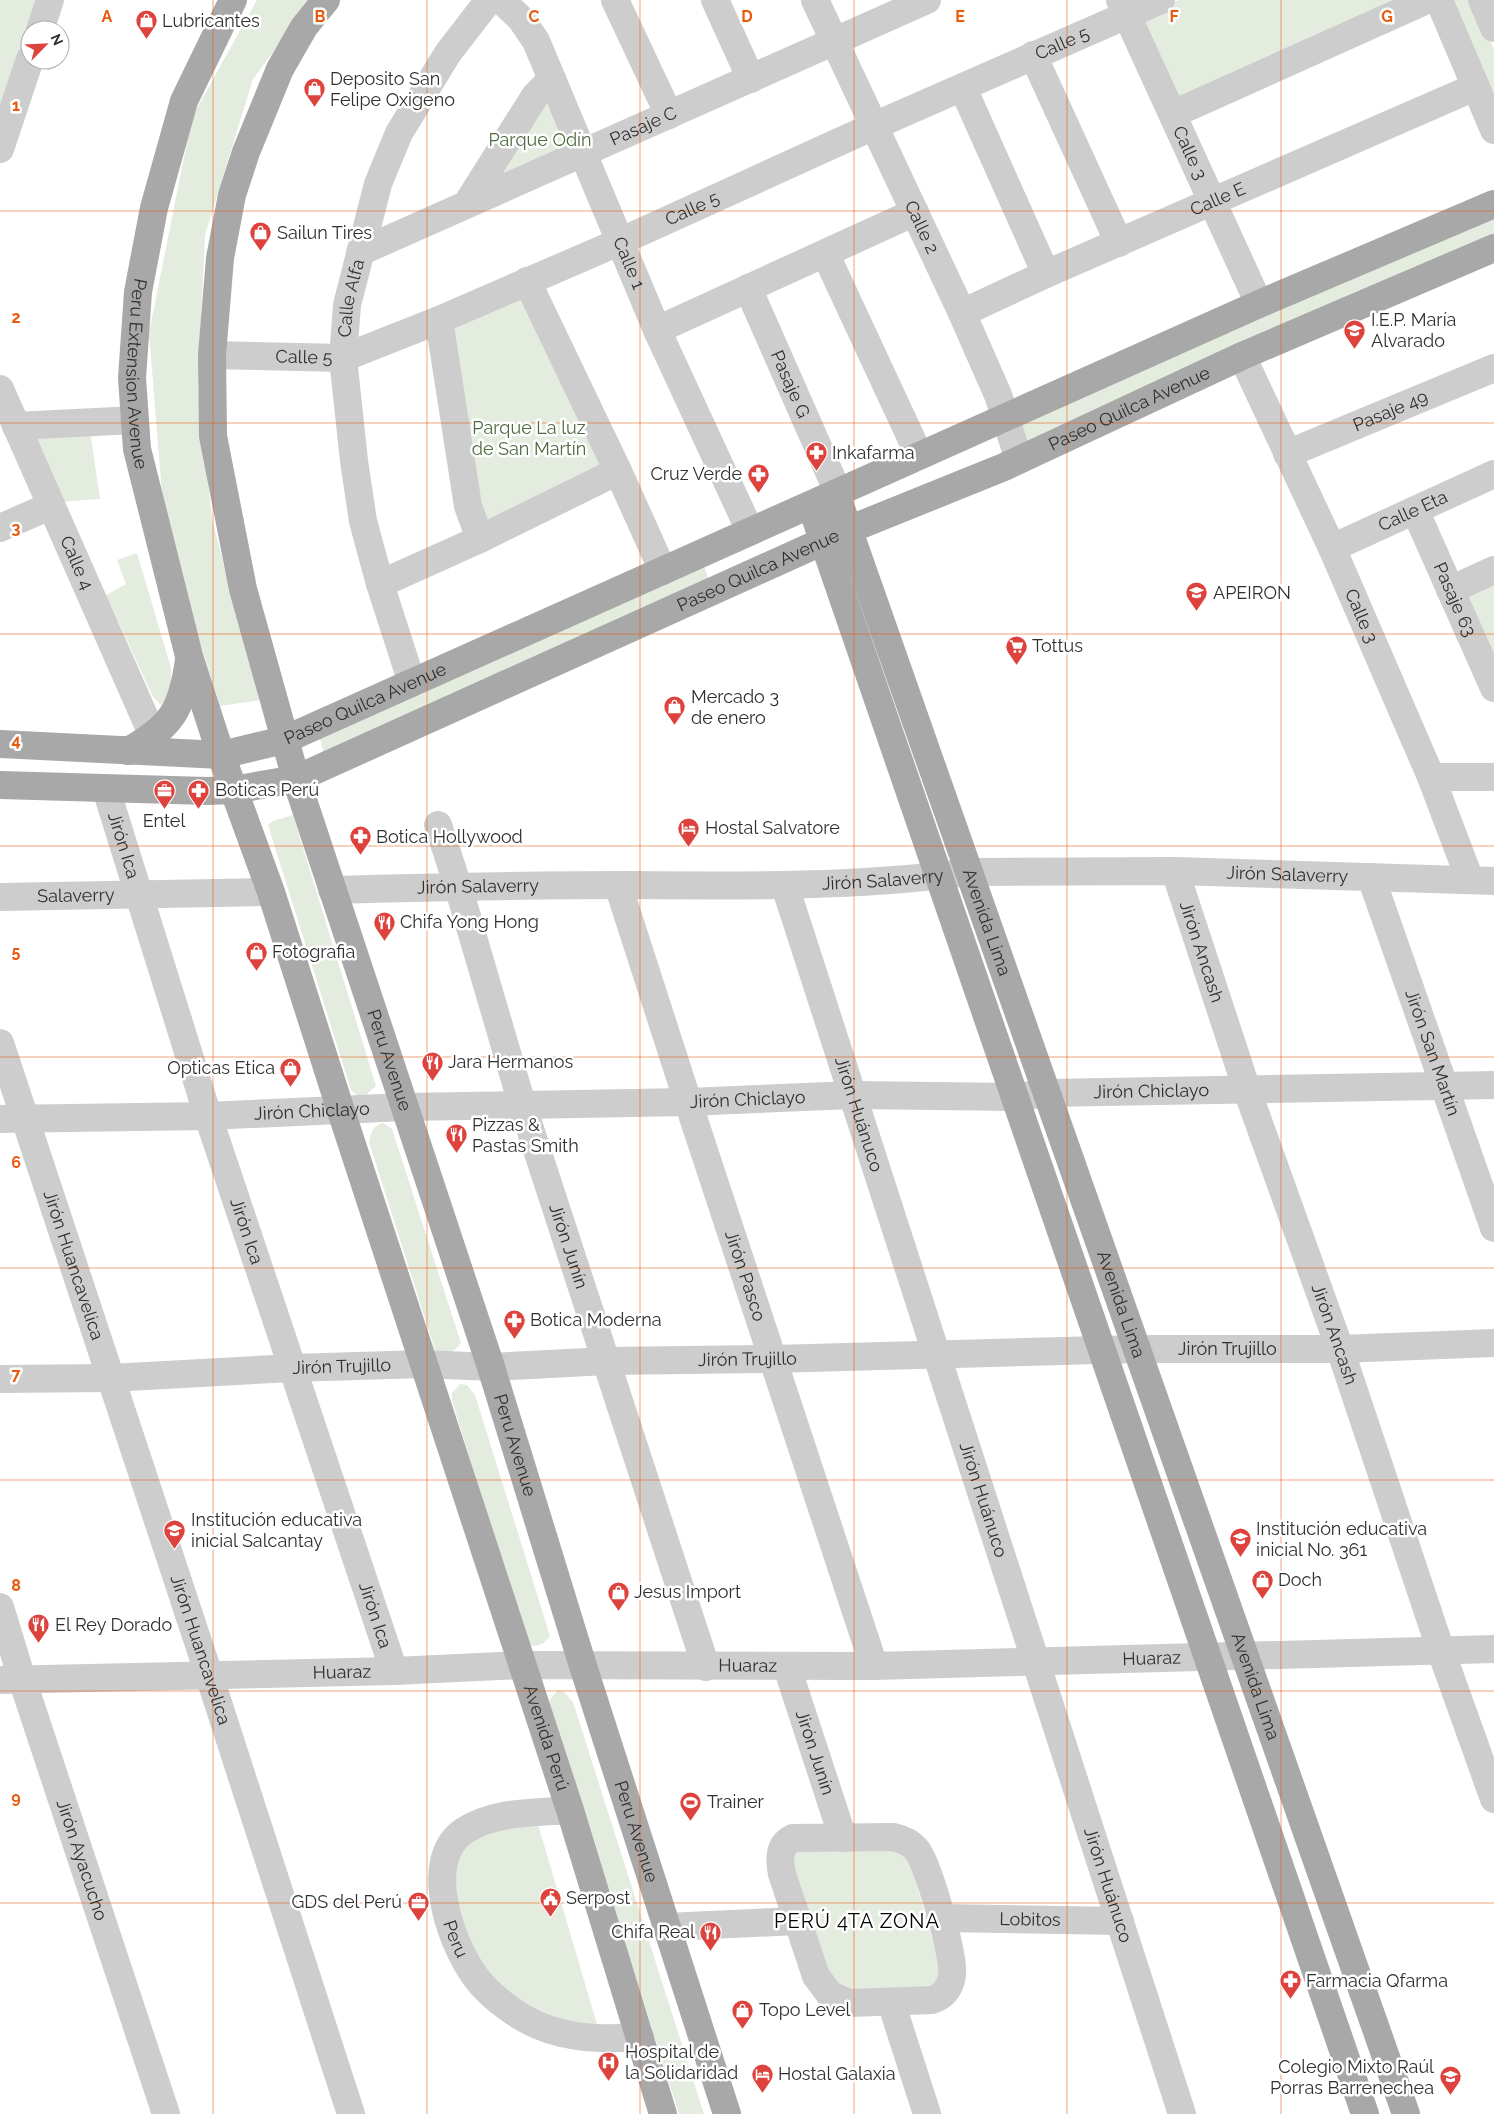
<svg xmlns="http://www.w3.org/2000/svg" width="1494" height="2114" font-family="Raleway,sans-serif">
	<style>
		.green { fill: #e4ecdf }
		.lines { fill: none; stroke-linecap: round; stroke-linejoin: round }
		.minor { stroke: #cdcdcd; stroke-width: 28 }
		.major { stroke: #a8a8a8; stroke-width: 28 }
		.grid { fill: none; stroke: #e8590c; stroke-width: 1; stroke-opacity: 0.55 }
		.labels { text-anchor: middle; stroke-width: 5; stroke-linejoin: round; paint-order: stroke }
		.poi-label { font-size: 18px; fill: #303030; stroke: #fff; text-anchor: start }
		.street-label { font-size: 18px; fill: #303030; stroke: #fff }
		.park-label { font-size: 18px; fill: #4e6a3f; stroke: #fff }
		.quarter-label { font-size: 20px; letter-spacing: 1px; fill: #000; stroke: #fff }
		.grid-label { font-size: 16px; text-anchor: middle; font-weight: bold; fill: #e8590c; stroke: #fff; stroke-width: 5; stroke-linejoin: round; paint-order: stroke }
	</style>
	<rect width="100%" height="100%" fill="#fff"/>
	<g class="green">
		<polygon points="0,0 40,0 0,127"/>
		<polygon points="257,0 311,0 253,79 205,235 198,388 212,519 237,617 267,699 220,706 165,531 149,333 192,117"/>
		<polygon points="1179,0 1413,0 1180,104 1145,26 1147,14"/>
		<polygon points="1451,0 1473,0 1494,49 1494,100"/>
		<polygon points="546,103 567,150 494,183"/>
		<polygon points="1494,217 1494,239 1022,447 1016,420"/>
		<polygon points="525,294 609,469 491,522 483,513 452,327"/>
		<polygon points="89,424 100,499 59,502 31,426"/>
		<polygon points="137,553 171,668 171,689 167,698 161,705 153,697 106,595 126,584 117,560"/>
		<polygon points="703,563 710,583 324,756 319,734"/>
		<polygon points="1494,578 1494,664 1462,592"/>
		<polygon points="293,815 376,1086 365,1096 358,1096 351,1090 268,825 273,821"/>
		<path d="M383 1123 392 1129 461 1343C453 1353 446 1355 435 1350L369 1142C371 1131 373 1126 383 1123Z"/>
		<path d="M460 1384 467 1385 475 1395 550 1636C545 1643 540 1646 532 1646L525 1640 452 1400V1393Z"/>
		<polygon points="558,1690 564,1692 573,1702 704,2114 679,2114 550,1707 550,1699"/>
		<polygon points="537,1821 599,2031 564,2028 483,1982 447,1893 463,1841 493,1824"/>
		<polygon points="795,1849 895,1850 909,1858 943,1976 937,1987 845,1990 832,1984 791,1859"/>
	</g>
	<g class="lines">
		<g class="minor">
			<path id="s1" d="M501 0 521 19 536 41 657 330 750 531"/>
			<polyline points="615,0 669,115"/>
			<polyline points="715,0 751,79"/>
			<path id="s2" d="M815 0 962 313 998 395 1019 460"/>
			<path id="s3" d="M1120 0 1259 304"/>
			<polyline points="1439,0 1494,130"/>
			<polyline points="1482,0 1494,28"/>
			<polyline points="40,30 50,0"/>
			<polyline points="1033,55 1119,243"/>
			<polyline points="963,88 1046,274"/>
			<polyline points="1173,114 1427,0"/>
			<polyline points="0,149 30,59"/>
			<polyline points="468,202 535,96 552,79"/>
			<path id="s4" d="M360 252 927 0"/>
			<polyline points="826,255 919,455"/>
			<polyline points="527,281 618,471 663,571"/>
			<path id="s5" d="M748 288 833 481"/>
			<path id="s6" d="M962 313 1046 274 1475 87"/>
			<polyline points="439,320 468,506 480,539"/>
			<polyline points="657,330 915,212"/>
			<path id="s7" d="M212 355 343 358 439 320 619 242 874 126 1161 0"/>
			<path id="s8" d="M1242 356 1332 548 1431 777 1470 880"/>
			<path id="s9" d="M0 389 153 736"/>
			<polyline points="16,426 135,420"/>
			<path id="s10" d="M1287 454 1494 368"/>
			<path id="s11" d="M1415 510 1494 688"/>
			<polyline points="0,528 50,506"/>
			<path id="s12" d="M1332 548 1494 474"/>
			<polyline points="380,584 480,539 618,471"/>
			<polyline points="1450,590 1494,570"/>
			<path id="s13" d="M412 683 380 584 363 521 354 461 343 358 347 305 378 184 399 133 448 53 489 0"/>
			<polyline points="1431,777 1494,777"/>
			<path id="s14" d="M106 789 208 1116 394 1671"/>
			<path id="s15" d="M438 825 458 886 522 1104 706 1667"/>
			<path id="s16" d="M1175 871 1247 1090 1340 1349 1441 1651 1494 1799"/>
			<path id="s17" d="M1371 877 1494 1228"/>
			<path id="s18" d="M618 885 688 1102 874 1666"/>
			<path id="s19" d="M785 886 1182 2114"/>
			<path id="s20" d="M332 890C432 887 533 885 634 885 745 886 858 887 969 872L1175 871 1494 881"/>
			<path id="s21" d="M0 897 271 892"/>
			<path id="s22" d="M0 1043 209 1675 351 2114"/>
			<path id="s23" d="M0 1119 208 1116 404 1107 688 1102 853 1095 1015 1097 1048 1093 1494 1085"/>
			<path id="s24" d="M0 1379 110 1378 292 1368 423 1364 491 1367 607 1361 773 1359 1138 1349H1340L1494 1343"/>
			<path id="s25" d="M0 1607 22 1679 166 2114"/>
			<path id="s26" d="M787 1667 843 1838"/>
			<path id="s27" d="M0 1680 394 1671 522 1665 874 1666 1494 1649"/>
			<path id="s28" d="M570 1810C535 1813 494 1811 464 1831 419 1861 453 1953 482 1985 493 1997 506 2007 520 2016 557 2039 598 2040 640 2037"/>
			<path d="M893 1837C902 1839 910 1842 916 1849 928 1862 955 1958 952 1975 950 1988 944 1996 932 2000L849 2003 830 1995 816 1976 782 1874C779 1860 778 1845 793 1838Z"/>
			<path id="s29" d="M940 1918 1120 1921"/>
			<polyline points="666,1927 798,1921"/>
			<polyline points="891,2002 927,2114"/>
		</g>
		<g class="major">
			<path id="s30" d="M233 0 184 101 154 208 138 292 132 378 137 449 189 656 221 755 271 892 341 1111 570 1810 663 2114"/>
			<path id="s31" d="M326 0 304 27 280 69 246 152 232 195 220 258 212 355 213 436 243 589 296 779 491 1367 583 1666 727 2114"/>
			<path id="s32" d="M836 494 1406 2114"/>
			<polyline points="811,505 1365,2114"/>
			<path id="s33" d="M0 744 221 755 284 740 1259 304 1494 204"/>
			<path d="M128 751C172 726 182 710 189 660"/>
			<path id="s34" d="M0 785 207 791 233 790 296 779 848 530 1004 467 1242 356 1494 248"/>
		</g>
	</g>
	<path class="grid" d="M213 0V2114M427 0V2114M640 0V2114M854 0V2114M1067 0V2114M1281 0V2114M0 211H1494M0 423H1494M0 634H1494M0 846H1494M0 1057H1494M0 1268H1494M0 1480H1494M0 1691H1494M0 1903H1494"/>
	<defs>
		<symbol id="shop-pin" viewBox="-11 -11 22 30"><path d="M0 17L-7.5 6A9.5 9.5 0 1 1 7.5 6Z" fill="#dd433c" stroke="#fff"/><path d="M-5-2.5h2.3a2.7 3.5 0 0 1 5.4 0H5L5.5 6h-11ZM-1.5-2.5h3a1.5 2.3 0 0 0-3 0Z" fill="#fff"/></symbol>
		<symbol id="school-pin" viewBox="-11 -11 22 30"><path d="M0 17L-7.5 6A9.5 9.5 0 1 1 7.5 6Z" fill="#dd433c" stroke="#fff"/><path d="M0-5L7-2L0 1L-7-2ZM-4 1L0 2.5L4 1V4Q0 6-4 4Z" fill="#fff"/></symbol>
		<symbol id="pharmacy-pin" viewBox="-11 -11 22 30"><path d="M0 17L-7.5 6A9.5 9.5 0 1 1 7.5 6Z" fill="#dd433c" stroke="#fff"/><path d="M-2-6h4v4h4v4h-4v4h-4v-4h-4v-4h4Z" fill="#fff"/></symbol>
		<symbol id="university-pin" viewBox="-11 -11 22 30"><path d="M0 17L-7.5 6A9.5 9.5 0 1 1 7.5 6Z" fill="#dd433c" stroke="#fff"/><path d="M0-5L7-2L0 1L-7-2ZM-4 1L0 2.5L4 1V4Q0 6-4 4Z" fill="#fff"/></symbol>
		<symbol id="supermarket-pin" viewBox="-11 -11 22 30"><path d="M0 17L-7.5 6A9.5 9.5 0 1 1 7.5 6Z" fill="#dd433c" stroke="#fff"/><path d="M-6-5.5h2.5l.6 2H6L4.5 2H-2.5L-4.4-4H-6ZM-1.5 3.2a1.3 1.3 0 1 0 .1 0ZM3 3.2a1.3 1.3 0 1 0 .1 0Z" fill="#fff"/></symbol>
		<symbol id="office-pin" viewBox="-11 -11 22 30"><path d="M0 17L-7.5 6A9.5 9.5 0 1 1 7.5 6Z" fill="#dd433c" stroke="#fff"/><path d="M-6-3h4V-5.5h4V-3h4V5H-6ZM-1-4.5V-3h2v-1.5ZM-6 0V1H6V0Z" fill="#fff"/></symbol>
		<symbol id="hotel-pin" viewBox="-11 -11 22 30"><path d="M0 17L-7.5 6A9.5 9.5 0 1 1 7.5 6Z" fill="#dd433c" stroke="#fff"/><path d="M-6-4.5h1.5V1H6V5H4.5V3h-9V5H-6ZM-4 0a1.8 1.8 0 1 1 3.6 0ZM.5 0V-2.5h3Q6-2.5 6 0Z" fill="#fff"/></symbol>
		<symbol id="restaurant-pin" viewBox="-11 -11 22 30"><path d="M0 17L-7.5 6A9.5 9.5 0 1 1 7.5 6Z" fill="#dd433c" stroke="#fff"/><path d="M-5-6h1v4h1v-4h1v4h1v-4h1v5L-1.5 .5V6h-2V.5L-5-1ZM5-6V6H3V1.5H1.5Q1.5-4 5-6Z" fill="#fff"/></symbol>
		<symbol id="stadium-pin" viewBox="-11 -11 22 30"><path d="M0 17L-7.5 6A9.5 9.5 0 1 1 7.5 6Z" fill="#dd433c" stroke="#fff"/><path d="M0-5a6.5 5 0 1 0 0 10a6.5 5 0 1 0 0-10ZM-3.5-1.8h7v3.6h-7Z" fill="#fff"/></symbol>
		<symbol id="civic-pin" viewBox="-11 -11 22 30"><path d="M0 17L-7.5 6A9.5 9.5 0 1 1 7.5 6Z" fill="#dd433c" stroke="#fff"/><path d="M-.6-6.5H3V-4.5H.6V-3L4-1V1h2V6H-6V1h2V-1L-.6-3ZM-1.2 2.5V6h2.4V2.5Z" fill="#fff"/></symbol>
		<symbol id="hospital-pin" viewBox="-11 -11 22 30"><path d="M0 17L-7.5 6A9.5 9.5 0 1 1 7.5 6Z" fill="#dd433c" stroke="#fff"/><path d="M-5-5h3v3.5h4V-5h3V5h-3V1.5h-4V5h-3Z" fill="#fff"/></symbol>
	</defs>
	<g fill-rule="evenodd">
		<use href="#shop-pin" x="134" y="8" width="25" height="34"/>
		<use href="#shop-pin" x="302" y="76" width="25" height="34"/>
		<use href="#shop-pin" x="248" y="220" width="25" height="34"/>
		<use href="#school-pin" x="1342" y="318" width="25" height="34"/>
		<use href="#pharmacy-pin" x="804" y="440" width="25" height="34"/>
		<use href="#pharmacy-pin" x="746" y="462" width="25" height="34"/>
		<use href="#university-pin" x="1184" y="580" width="25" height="34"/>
		<use href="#supermarket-pin" x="1004" y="634" width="25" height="34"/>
		<use href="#shop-pin" x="662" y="694" width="25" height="34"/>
		<use href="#pharmacy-pin" x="186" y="778" width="25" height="34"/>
		<use href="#office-pin" x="152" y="778" width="25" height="34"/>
		<use href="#hotel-pin" x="676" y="816" width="25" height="34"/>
		<use href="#pharmacy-pin" x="348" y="824" width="25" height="34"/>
		<use href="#restaurant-pin" x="372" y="910" width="25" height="34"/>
		<use href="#shop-pin" x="244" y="940" width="25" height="34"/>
		<use href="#restaurant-pin" x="420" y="1050" width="25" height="34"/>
		<use href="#shop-pin" x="278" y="1056" width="25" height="34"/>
		<use href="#restaurant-pin" x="444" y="1122" width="25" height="34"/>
		<use href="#pharmacy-pin" x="502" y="1308" width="25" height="34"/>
		<use href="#school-pin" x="162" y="1518" width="25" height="34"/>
		<use href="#school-pin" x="1228" y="1526" width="25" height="34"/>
		<use href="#shop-pin" x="1250" y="1568" width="25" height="34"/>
		<use href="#shop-pin" x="606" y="1580" width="25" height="34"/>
		<use href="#restaurant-pin" x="26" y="1612" width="25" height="34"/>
		<use href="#stadium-pin" x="678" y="1790" width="25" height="34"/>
		<use href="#civic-pin" x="538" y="1886" width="25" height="34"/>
		<use href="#office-pin" x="406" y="1890" width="25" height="34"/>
		<use href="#restaurant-pin" x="698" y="1920" width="25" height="34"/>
		<use href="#pharmacy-pin" x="1278" y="1968" width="25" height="34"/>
		<use href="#shop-pin" x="730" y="1998" width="25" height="34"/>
		<use href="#hospital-pin" x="596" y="2050" width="25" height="34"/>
		<use href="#hotel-pin" x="750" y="2062" width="25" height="34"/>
		<use href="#school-pin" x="1438" y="2064" width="25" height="34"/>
	</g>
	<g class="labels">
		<g class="poi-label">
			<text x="162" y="27">Lubricantes</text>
			<text x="330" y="85">Deposito San<tspan x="330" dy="21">Felipe Oxigeno</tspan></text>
			<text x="277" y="239">Sailun Tires</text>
			<text x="1371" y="326">I.E.P. María<tspan x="1371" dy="21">Alvarado</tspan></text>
			<text x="832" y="459">Inkafarma</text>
			<text x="742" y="480" text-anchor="end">Cruz Verde</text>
			<text x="1213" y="599">APEIRON</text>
			<text x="1032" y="652">Tottus</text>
			<text x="691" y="703">Mercado 3<tspan x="691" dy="21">de enero</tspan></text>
			<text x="215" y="796">Boticas Perú</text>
			<text x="164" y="827" text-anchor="middle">Entel</text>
			<text x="705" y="834">Hostal Salvatore</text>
			<text x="376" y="843">Botica Hollywood</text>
			<text x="400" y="928">Chifa Yong Hong</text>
			<text x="272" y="958">Fotografia</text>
			<text x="448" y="1068">Jara Hermanos</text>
			<text x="275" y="1074" text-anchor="end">Opticas Etica</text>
			<text x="472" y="1131">Pizzas &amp;<tspan x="472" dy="21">Pastas Smith</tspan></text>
			<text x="530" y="1326">Botica Moderna</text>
			<text x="191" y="1526">Institución educativa<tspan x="191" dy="21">inicial Salcantay</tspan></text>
			<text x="1256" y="1535">Institución educativa<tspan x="1256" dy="21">inicial No. 361</tspan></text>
			<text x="1278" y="1586">Doch</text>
			<text x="634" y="1598">Jesus Import</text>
			<text x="55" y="1631">El Rey Dorado</text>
			<text x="707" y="1808">Trainer</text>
			<text x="566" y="1904">Serpost</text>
			<text x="402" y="1908" text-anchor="end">GDS del Perú</text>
			<text x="695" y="1938" text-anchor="end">Chifa Real</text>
			<text x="1306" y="1987">Farmacia Qfarma</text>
			<text x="759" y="2016">Topo Level</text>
			<text x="625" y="2058">Hospital de<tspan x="625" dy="21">la Solidaridad</tspan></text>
			<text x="1434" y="2073" text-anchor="end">Colegio Mixto Raúl<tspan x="1434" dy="21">Porras Barrenechea</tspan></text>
			<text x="778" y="2080">Hostal Galaxia</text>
		</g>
		<g class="street-label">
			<text dy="6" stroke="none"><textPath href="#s7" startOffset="916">Calle 5</textPath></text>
			<text dy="6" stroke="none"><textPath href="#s4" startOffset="310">Pasaje C</textPath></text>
			<text dy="6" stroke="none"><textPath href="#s3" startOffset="168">Calle 3</textPath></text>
			<text dy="6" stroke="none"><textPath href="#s6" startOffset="280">Calle E</textPath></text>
			<text dy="6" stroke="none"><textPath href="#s7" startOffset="511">Calle 5</textPath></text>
			<text dy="6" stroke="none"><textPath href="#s2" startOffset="251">Calle 2</textPath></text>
			<text dy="6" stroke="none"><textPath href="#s1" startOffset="295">Calle 1</textPath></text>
			<text dy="6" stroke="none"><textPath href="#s13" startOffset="394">Calle Alfa</textPath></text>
			<text dy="6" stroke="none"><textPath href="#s7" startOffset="92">Calle 5</textPath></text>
			<text dy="6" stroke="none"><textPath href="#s30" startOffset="391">Peru Extension Avenue</textPath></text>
			<text dy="6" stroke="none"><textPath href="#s5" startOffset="105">Pasaje G</textPath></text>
			<text dy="6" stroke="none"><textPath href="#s34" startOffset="1209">Paseo Quilca Avenue</textPath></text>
			<text dy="6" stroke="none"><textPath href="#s10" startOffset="112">Pasaje 49</textPath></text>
			<text dy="6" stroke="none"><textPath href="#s12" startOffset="89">Calle Eta</textPath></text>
			<text dy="6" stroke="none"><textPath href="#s9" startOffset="190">Calle 4</textPath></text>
			<text dy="6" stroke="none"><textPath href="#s34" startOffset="804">Paseo Quilca Avenue</textPath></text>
			<text dy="6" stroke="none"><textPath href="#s11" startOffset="98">Pasaje 63</textPath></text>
			<text dy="6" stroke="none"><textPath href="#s8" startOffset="286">Calle 3</textPath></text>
			<text dy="6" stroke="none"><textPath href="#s33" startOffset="375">Paseo Quilca Avenue</textPath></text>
			<text dy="6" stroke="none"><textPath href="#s14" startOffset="59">Jirón Ica</textPath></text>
			<text dy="6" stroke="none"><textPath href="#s20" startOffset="956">Jirón Salaverry</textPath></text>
			<text dy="6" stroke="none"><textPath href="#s20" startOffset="551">Jirón Salaverry</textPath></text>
			<text dy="6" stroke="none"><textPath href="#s20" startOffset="146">Jirón Salaverry</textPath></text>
			<text dy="6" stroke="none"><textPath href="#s21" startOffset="76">Salaverry</textPath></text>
			<text dy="6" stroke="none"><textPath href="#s32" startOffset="454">Avenida Lima</textPath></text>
			<text dy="6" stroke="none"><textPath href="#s16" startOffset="85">Jirón Ancash</textPath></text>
			<text dy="6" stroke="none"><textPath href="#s17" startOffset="186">Jirón San Martín</textPath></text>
			<text dy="6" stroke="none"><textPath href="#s31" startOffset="1110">Peru Avenue</textPath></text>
			<text dy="6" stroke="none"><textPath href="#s23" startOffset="1152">Jirón Chiclayo</textPath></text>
			<text dy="6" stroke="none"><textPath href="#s23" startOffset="748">Jirón Chiclayo</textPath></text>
			<text dy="6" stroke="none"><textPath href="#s23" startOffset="312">Jirón Chiclayo</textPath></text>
			<text dy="6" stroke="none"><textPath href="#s19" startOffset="240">Jirón Huánuco</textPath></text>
			<text dy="6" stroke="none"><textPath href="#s14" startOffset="464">Jirón Ica</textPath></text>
			<text dy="6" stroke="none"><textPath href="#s15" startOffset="441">Jirón Junín</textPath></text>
			<text dy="6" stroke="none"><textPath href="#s22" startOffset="234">Jirón Huancavelica</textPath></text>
			<text dy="6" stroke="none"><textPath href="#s18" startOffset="411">Jirón Pasco</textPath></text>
			<text dy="6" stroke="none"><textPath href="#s32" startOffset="859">Avenida Lima</textPath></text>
			<text dy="6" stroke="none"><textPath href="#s16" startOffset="490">Jirón Ancash</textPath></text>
			<text dy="6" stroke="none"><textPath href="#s24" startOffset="1228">Jirón Trujillo</textPath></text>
			<text dy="6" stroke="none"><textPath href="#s24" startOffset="748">Jirón Trujillo</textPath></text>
			<text dy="6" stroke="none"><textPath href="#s24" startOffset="342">Jirón Trujillo</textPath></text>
			<text dy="6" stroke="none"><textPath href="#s31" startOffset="1515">Peru Avenue</textPath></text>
			<text dy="6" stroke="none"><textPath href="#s19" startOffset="645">Jirón Huánuco</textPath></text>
			<text dy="6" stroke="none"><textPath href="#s14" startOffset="869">Jirón Ica</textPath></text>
			<text dy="6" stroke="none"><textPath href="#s22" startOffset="639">Jirón Huancavelica</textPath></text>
			<text dy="6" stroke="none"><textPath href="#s27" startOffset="1152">Huaraz</textPath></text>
			<text dy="6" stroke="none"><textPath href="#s27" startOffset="748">Huaraz</textPath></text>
			<text dy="6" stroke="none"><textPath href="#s27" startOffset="342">Huaraz</textPath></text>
			<text dy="6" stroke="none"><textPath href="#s32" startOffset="1264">Avenida Lima</textPath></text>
			<text dy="6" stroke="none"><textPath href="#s30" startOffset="1819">Avenida Perú</textPath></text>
			<text dy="6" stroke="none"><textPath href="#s26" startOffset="90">Jirón Junín</textPath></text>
			<text dy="6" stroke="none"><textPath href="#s31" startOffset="1920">Peru Avenue</textPath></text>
			<text dy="6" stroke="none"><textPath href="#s25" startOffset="266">Jirón Ayacucho</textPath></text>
			<text dy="6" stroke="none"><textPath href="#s19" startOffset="1050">Jirón Huánuco</textPath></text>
			<text dy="6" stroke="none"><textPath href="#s29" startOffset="90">Lobitos</textPath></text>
			<text dy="6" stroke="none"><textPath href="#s28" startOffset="226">Peru</textPath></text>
		</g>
		<g class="park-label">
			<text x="540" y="146">Parque Odín</text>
			<text x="529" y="434">Parque La luz<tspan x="529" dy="21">de San Martín</tspan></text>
		</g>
		<g class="quarter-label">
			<text x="857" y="1928">PERÚ 4TA ZONA</text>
		</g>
	</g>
	<g class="grid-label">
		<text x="107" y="22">A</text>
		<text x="320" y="22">B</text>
		<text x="534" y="22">C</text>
		<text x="747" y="22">D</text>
		<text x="960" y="22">E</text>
		<text x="1174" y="22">F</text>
		<text x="1387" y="22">G</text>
		<text x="16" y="111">1</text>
		<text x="16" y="323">2</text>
		<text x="16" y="534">3</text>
		<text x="16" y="746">4</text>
		<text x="16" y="957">5</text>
		<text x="16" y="1168">6</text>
		<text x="16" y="1380">7</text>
		<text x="16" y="1591">8</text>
		<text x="16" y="1803">9</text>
	</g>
	<g transform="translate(45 45) rotate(66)"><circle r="24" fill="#ffffff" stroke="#acacac"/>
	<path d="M0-4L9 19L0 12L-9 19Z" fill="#dd433c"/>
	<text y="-8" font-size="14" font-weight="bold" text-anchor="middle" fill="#303030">N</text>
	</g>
</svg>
